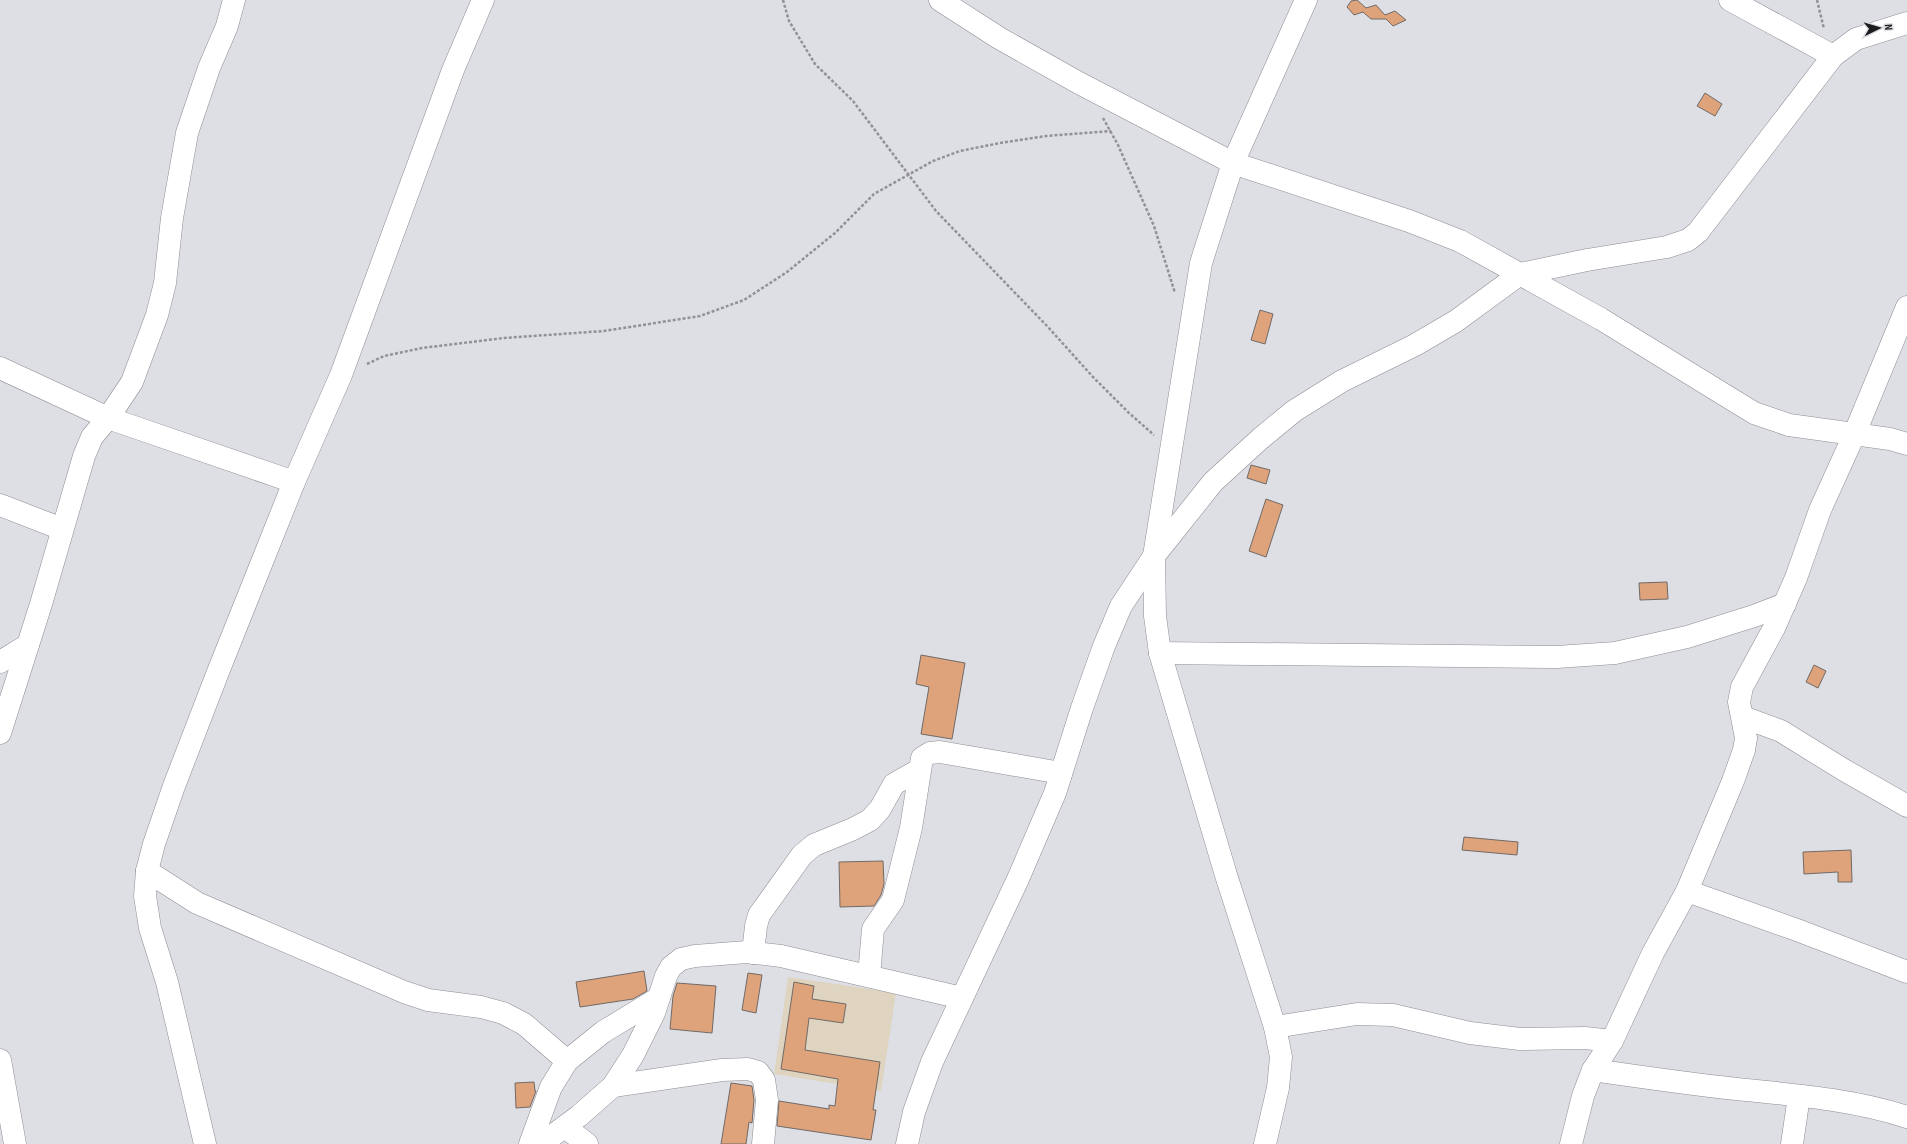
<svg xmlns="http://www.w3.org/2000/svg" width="1907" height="1144" font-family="'Sofia Sans Condensed',sans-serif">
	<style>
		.education { fill: #ded4bf }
		.building { fill: #dea37b; stroke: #706a66 }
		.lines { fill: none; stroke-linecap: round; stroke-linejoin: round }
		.minor-casing { stroke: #8d8d94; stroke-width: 23 }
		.path { stroke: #919196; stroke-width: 2.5; stroke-dasharray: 3 2; stroke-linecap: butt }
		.minor { stroke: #fff; stroke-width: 22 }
	</style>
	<rect width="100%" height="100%" fill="#dedee5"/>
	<polygon class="education" points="788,977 896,993 881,1091 774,1074"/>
	<g class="building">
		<polygon points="1357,0 1366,8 1376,5 1385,15 1395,11 1406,20 1393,26 1386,19 1371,19 1363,12 1354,15 1347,7 1351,1"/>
		<polygon points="1705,93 1722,104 1715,116 1697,106"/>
		<polygon points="1260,310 1273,314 1265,344 1251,340"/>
		<polygon points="1251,465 1270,470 1266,484 1247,478"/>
		<polygon points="1266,499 1283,505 1266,557 1249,551"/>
		<polygon points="1667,582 1668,599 1640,600 1639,583"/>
		<polygon points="921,655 965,663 952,739 921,734 929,687 916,684"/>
		<polygon points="1814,665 1826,671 1818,688 1806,682"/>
		<polygon points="1464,837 1518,842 1517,855 1462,850"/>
		<polygon points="1851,850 1852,882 1838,882 1838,872 1804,874 1803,852"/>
		<polygon points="883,861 884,884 881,895 874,906 840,907 839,862"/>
		<polygon points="644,971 647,991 633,999 580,1007 576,982"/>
		<polygon points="748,973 762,975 756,1013 742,1010"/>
		<polygon points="794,982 814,986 812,999 846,1004 843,1023 809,1018 805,1050 880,1062 873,1110 876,1110 871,1140 777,1126 779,1101 829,1109 829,1105 835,1106 838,1079 781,1069"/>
		<polygon points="677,983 716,986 712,1033 670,1029 673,996"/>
		<polygon points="534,1082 535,1091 536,1091 530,1107 516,1108 515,1083"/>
		<polygon points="731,1083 752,1086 754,1100 752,1123 749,1122 746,1144 721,1144"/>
	</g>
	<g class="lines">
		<defs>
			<g id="minor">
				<polyline points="940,0 999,38 1079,83 1233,163 1409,221 1460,241 1601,319 1754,413 1789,425 1890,439 1907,444"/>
				<polyline points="1730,0 1833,56"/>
				<polyline points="0,368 108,418 294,482"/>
				<polyline points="0,505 62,529"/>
				<polyline points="1160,653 1557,657 1615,653 1687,637 1754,616 1785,604"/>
				<polyline points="0,662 28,645"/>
				<polyline points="1743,717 1781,731 1844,770 1907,806"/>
				<polyline points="0,733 41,604 84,456 92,437 108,418 132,382 157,315 165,283 172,218 187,133 209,68 227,26 234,0"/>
				<polyline points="147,871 197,903 404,992 428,1000 481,1007 503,1013 524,1024 567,1061"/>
				<polyline points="1687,891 1797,930 1907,972"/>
				<polyline points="753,953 756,926 759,915 802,855 814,845 853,829 870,820 880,809 894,784 919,770"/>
				<polyline points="869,976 873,929 893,900 911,828 922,758 930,753 940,752 1061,773"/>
				<polyline points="1275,1027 1357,1014 1393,1015 1470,1033 1520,1039 1585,1038 1612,1041"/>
				<polyline points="0,1060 15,1144"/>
				<path d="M1593 1070C1641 1077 1689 1084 1737 1089 1794 1095 1852 1099 1907 1117"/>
				<polyline points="613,1086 722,1070 748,1069 758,1072 764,1080 767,1100 763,1144"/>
				<polyline points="565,1127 587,1144"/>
				<polyline points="205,1144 167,982 150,928 145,896 147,871 154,844 174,786 218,672 294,482 341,375 453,70 483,0"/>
				<polyline points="530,1144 551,1087 567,1061 603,1032 659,998"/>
				<polyline points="541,1144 579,1116 613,1086 633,1055 654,1013 666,976 671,967 681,959 695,956 747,952 781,956 962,998"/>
				<polyline points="907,1144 914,1112 932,1062 1018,879 1055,793 1082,708 1104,646 1121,606 1154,556 1213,482 1260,439 1294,411 1342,381 1415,345 1456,321 1520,274 1587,260 1667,247 1688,240 1698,232 1833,56 1856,39 1907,23"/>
				<polyline points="1265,1144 1278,1088 1281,1057 1275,1027 1226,875 1160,653 1155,616 1154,556 1201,263 1233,163 1306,0"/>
				<polyline points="1571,1144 1583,1096 1593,1070 1612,1041 1653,953 1687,891 1733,781 1744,750 1746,738 1739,702 1742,687 1774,628 1796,578 1820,510 1854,435 1907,307"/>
				<polyline points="1792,1144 1799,1096"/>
			</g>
		</defs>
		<use href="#minor" class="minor-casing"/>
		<g class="path">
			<polyline points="783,0 789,21 815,64 853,101 936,211 1048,327 1093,377 1129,413 1154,435"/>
			<polyline points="1817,0 1824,29"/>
			<polyline points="1103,118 1118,145 1154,226 1175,293"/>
			<polyline points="367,364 384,356 422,348 504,338 604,331 700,316 744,300 787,272 835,233 874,194 933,161 960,151 1000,143 1046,136 1111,131"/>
		</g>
		<use href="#minor" class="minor"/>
	</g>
	<g transform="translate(1879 28) rotate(85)" stroke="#dedee5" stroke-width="3" paint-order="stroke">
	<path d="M0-3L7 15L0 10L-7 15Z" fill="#1c1c1e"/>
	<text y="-6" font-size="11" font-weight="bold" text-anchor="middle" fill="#1c1c1e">N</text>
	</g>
</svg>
